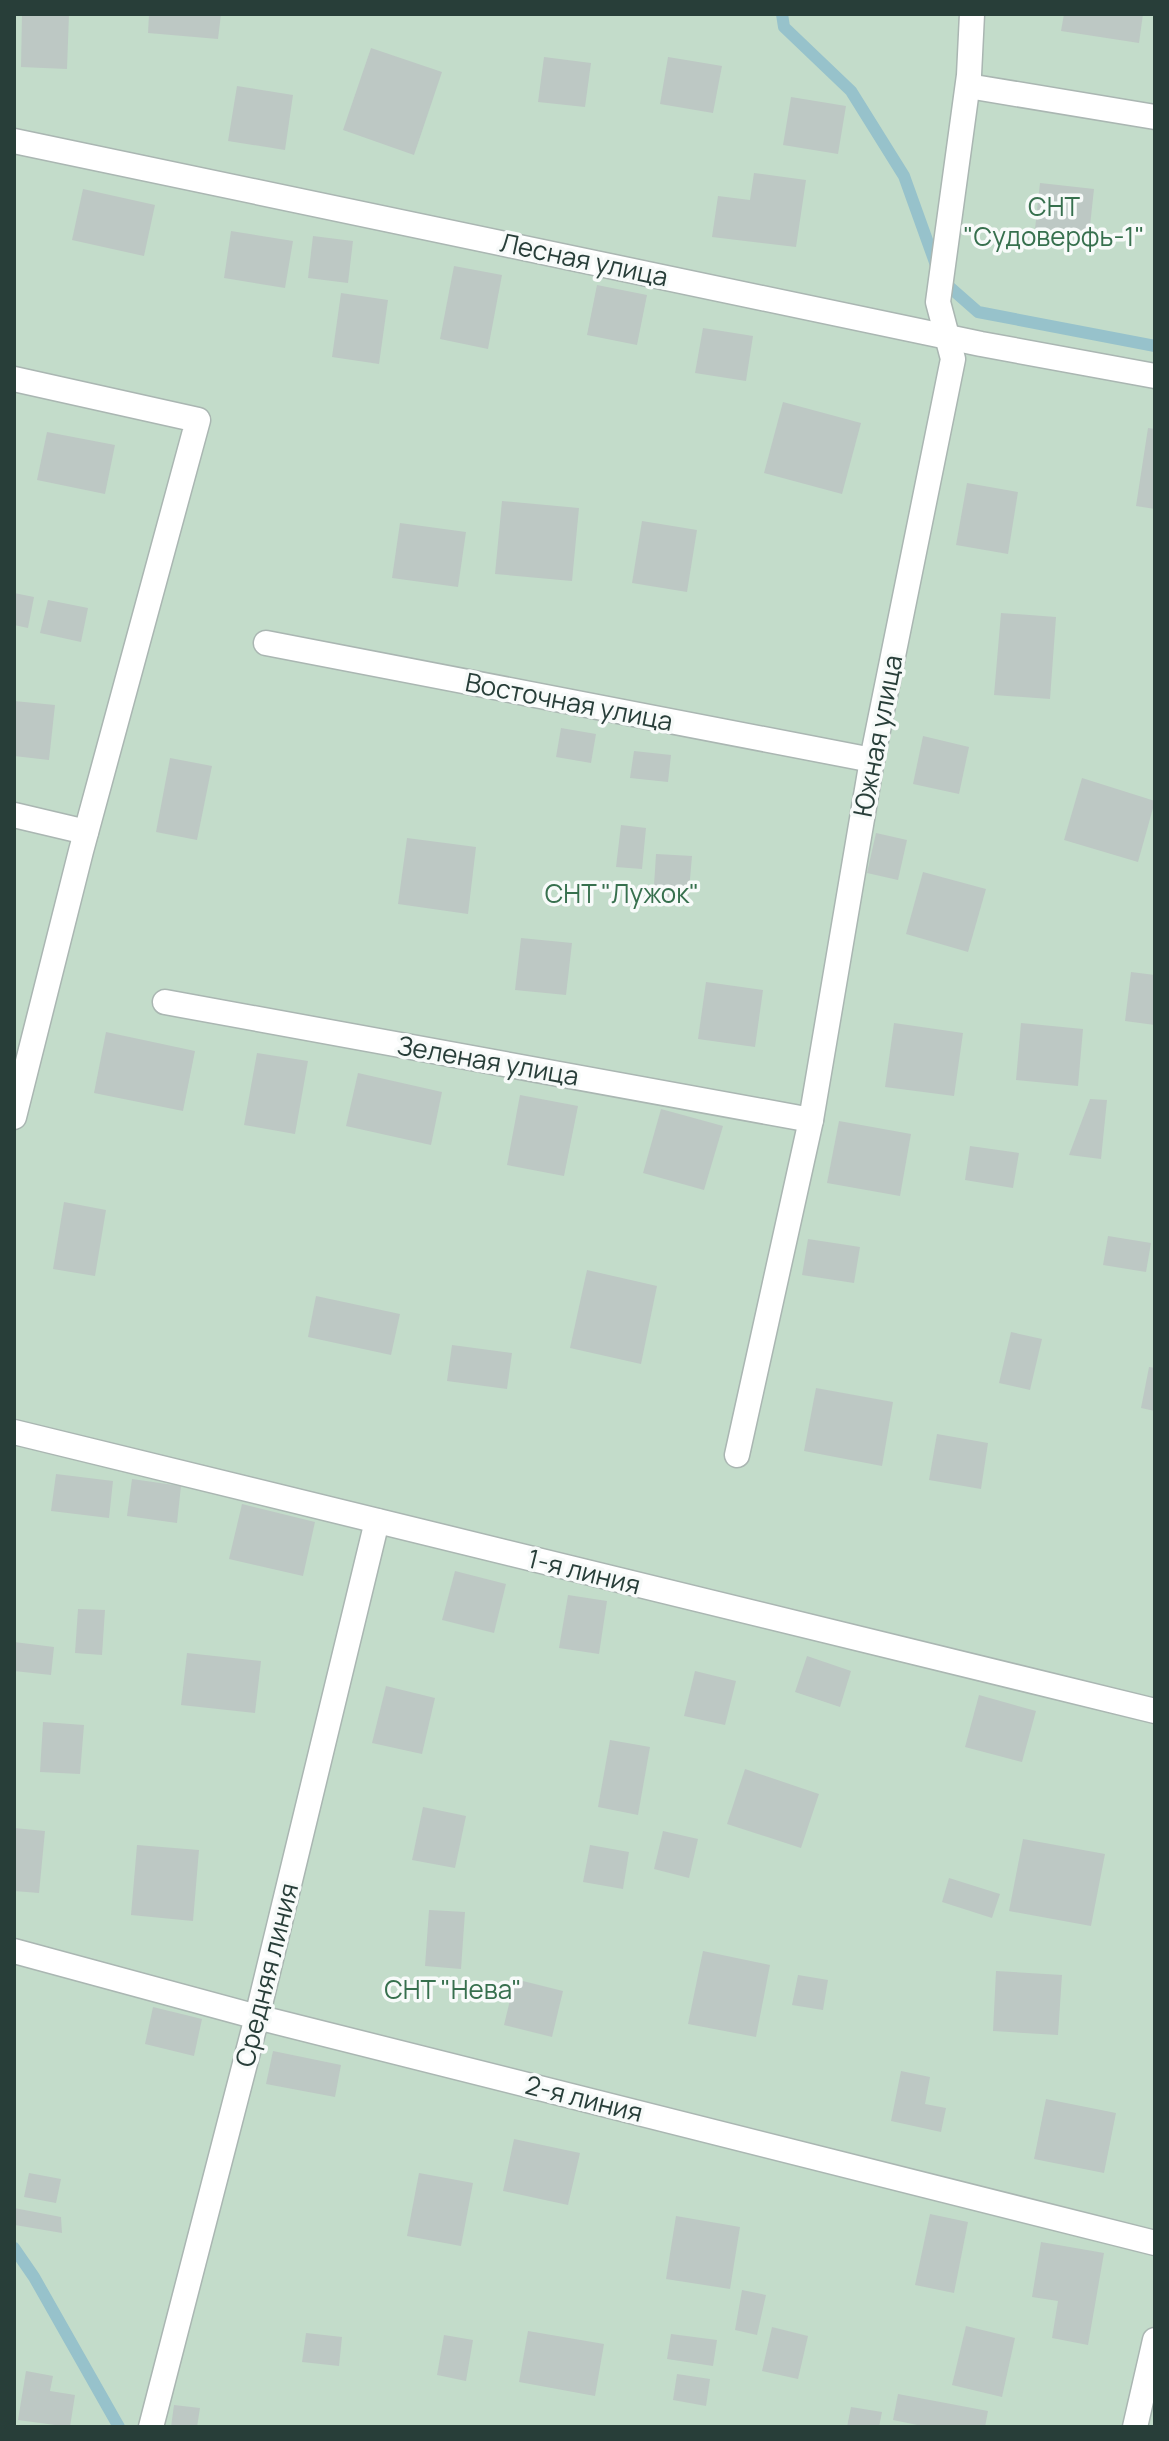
<svg xmlns="http://www.w3.org/2000/svg" width="1169" height="2441" font-family="Manrope,sans-serif">
	<style>
		.green { fill: #c3dcca }
		.lines { fill: none; stroke-linecap: round; stroke-linejoin: round }
		.stream { stroke: #97c2cb; stroke-width: 12 }
		.building { fill: #bdc8c4 }
		.minor-casing { stroke: #aab6b2; stroke-width: 27 }
		.minor { stroke: #fff; stroke-width: 24 }
		.labels { text-anchor: middle; stroke-width: 7; stroke-linejoin: round; paint-order: stroke }
		.park-label { font-size: 26px; fill: #37704e; stroke: #f7faf9 }
		.street-label { font-size: 26px; fill: #283e39; stroke: #f7faf9 }
	</style>
	<rect width="100%" height="100%" fill="#e7eeeb"/>
	<rect class="green" x="14" y="14" width="1141" height="2413"/>
	<g class="lines">
		<g class="stream">
			<polyline points="782,14 784,27 851,91 904,176 941,279 945,283 978,312 1155,346"/>
			<polyline points="14,2248 34,2277 119,2427"/>
		</g>
	</g>
	<g class="building">
		<polygon points="22,14 69,14 67,69 21,67"/>
		<polygon points="149,14 221,14 218,39 148,33"/>
		<polygon points="1064,14 1143,14 1139,43 1061,31"/>
		<polygon points="371,48 442,72 414,155 343,130"/>
		<polygon points="544,57 591,63 585,107 538,102"/>
		<polygon points="668,57 722,66 713,113 660,104"/>
		<polygon points="237,86 293,95 285,150 228,141"/>
		<polygon points="791,97 846,106 838,154 783,145"/>
		<polygon points="754,173 806,180 796,247 712,237 718,196 750,200"/>
		<polygon points="1040,183 1094,189 1089,235 1035,229"/>
		<polygon points="83,189 155,205 144,256 72,240"/>
		<polygon points="231,231 293,241 285,288 224,278"/>
		<polygon points="313,236 353,241 348,283 308,278"/>
		<polygon points="454,266 502,275 488,349 440,339"/>
		<polygon points="597,285 647,295 637,345 587,335"/>
		<polygon points="341,293 388,300 379,364 332,357"/>
		<polygon points="703,328 753,336 746,381 695,373"/>
		<polygon points="783,402 861,423 842,494 764,473"/>
		<polygon points="1148,428 1155,429 1155,509 1136,506"/>
		<polygon points="47,432 115,445 105,494 37,480"/>
		<polygon points="967,483 1018,492 1008,554 956,545"/>
		<polygon points="502,501 579,508 572,581 495,574"/>
		<polygon points="642,521 697,530 687,592 632,583"/>
		<polygon points="400,523 466,532 458,587 392,578"/>
		<polygon points="14,593 34,597 28,628 14,625"/>
		<polygon points="48,600 88,608 81,642 40,633"/>
		<polygon points="1001,613 1056,617 1050,699 994,695"/>
		<polygon points="14,701 55,705 49,760 14,756"/>
		<polygon points="561,728 596,734 591,763 556,757"/>
		<polygon points="923,736 969,747 959,794 913,784"/>
		<polygon points="634,751 671,755 668,782 630,778"/>
		<polygon points="170,758 212,766 197,840 156,832"/>
		<polygon points="1082,778 1155,801 1138,862 1064,840"/>
		<polygon points="621,825 646,828 642,869 616,867"/>
		<polygon points="876,833 907,840 898,880 867,873"/>
		<polygon points="407,838 476,847 468,914 398,904"/>
		<polygon points="656,854 692,856 688,903 653,901"/>
		<polygon points="923,872 986,889 968,952 906,934"/>
		<polygon points="521,938 572,943 566,995 515,990"/>
		<polygon points="1131,972 1155,975 1155,1025 1125,1021"/>
		<polygon points="706,982 763,990 755,1047 698,1039"/>
		<polygon points="894,1023 963,1033 954,1096 885,1087"/>
		<polygon points="1021,1023 1083,1029 1078,1086 1016,1080"/>
		<polygon points="106,1032 195,1051 183,1111 94,1093"/>
		<polygon points="257,1053 308,1061 295,1134 244,1125"/>
		<polygon points="358,1073 442,1092 431,1145 346,1126"/>
		<polygon points="520,1095 578,1106 564,1176 507,1165"/>
		<polygon points="1090,1099 1107,1100 1101,1159 1069,1155"/>
		<polygon points="661,1109 723,1126 704,1190 643,1173"/>
		<polygon points="839,1121 911,1134 900,1196 827,1183"/>
		<polygon points="970,1146 1019,1153 1013,1188 965,1180"/>
		<polygon points="64,1202 106,1210 95,1276 53,1269"/>
		<polygon points="1108,1236 1151,1243 1146,1272 1103,1265"/>
		<polygon points="808,1239 860,1247 854,1283 802,1275"/>
		<polygon points="587,1270 657,1286 641,1364 570,1348"/>
		<polygon points="316,1296 400,1314 391,1355 308,1337"/>
		<polygon points="1011,1332 1042,1339 1030,1390 999,1383"/>
		<polygon points="452,1345 512,1353 507,1389 447,1381"/>
		<polygon points="1149,1367 1155,1368 1155,1411 1141,1408"/>
		<polygon points="816,1388 893,1402 882,1466 804,1451"/>
		<polygon points="937,1434 988,1443 981,1489 929,1480"/>
		<polygon points="56,1474 113,1481 109,1518 51,1511"/>
		<polygon points="132,1479 181,1486 177,1523 127,1516"/>
		<polygon points="242,1504 315,1522 303,1576 229,1559"/>
		<polygon points="455,1571 506,1584 494,1633 442,1620"/>
		<polygon points="568,1595 607,1601 599,1654 559,1648"/>
		<polygon points="78,1609 105,1610 102,1655 75,1653"/>
		<polygon points="14,1642 54,1647 51,1675 14,1671"/>
		<polygon points="187,1653 261,1661 255,1713 181,1705"/>
		<polygon points="807,1656 851,1671 840,1707 795,1692"/>
		<polygon points="695,1671 736,1681 725,1725 684,1716"/>
		<polygon points="386,1686 435,1698 422,1754 372,1743"/>
		<polygon points="979,1695 1036,1711 1022,1762 965,1747"/>
		<polygon points="43,1722 84,1725 80,1774 40,1772"/>
		<polygon points="610,1740 650,1747 638,1815 598,1807"/>
		<polygon points="745,1769 819,1794 801,1848 727,1824"/>
		<polygon points="423,1807 466,1816 455,1868 412,1860"/>
		<polygon points="14,1828 45,1831 39,1893 14,1891"/>
		<polygon points="663,1831 698,1839 689,1878 654,1869"/>
		<polygon points="1023,1839 1105,1854 1091,1926 1009,1911"/>
		<polygon points="137,1845 199,1850 193,1921 131,1915"/>
		<polygon points="590,1845 629,1852 623,1889 583,1882"/>
		<polygon points="949,1878 1000,1894 992,1918 942,1902"/>
		<polygon points="429,1910 465,1912 461,1969 425,1966"/>
		<polygon points="703,1951 770,1965 756,2037 688,2024"/>
		<polygon points="996,1971 1062,1975 1058,2035 993,2031"/>
		<polygon points="798,1975 828,1980 823,2010 792,2005"/>
		<polygon points="515,1979 563,1991 552,2037 504,2025"/>
		<polygon points="153,2007 202,2019 194,2056 145,2044"/>
		<polygon points="273,2051 341,2065 335,2097 266,2084"/>
		<polygon points="901,2071 930,2077 925,2104 946,2108 941,2132 891,2121"/>
		<polygon points="1046,2099 1116,2113 1104,2173 1034,2159"/>
		<polygon points="514,2139 580,2153 568,2205 503,2191"/>
		<polygon points="29,2173 61,2179 56,2203 24,2197"/>
		<polygon points="419,2173 473,2183 461,2246 407,2236"/>
		<polygon points="14,2208 61,2217 62,2233 15,2225"/>
		<polygon points="930,2214 968,2222 954,2293 915,2285"/>
		<polygon points="676,2216 740,2227 730,2289 666,2279"/>
		<polygon points="1041,2242 1104,2253 1088,2345 1052,2338 1058,2301 1032,2297"/>
		<polygon points="742,2290 766,2295 757,2335 735,2330"/>
		<polygon points="966,2326 1015,2338 1002,2397 952,2385"/>
		<polygon points="772,2327 808,2336 798,2379 762,2371"/>
		<polygon points="528,2331 604,2344 595,2396 519,2382"/>
		<polygon points="306,2333 342,2337 339,2366 302,2362"/>
		<polygon points="671,2334 717,2340 713,2366 667,2359"/>
		<polygon points="444,2335 473,2340 466,2381 437,2375"/>
		<polygon points="26,2371 53,2376 50,2391 75,2395 70,2427 18,2420"/>
		<polygon points="677,2374 710,2379 706,2406 673,2400"/>
		<polygon points="898,2394 988,2411 985,2427 927,2427 893,2420"/>
		<polygon points="174,2405 200,2408 197,2427 171,2427"/>
		<polygon points="851,2407 882,2412 879,2427 847,2427"/>
	</g>
	<g class="lines">
		<defs>
			<g id="minor">
				<polyline points="968,86 1155,117"/>
				<polyline points="14,141 981,344 1155,376"/>
				<polyline points="14,379 198,420 81,851 14,1117"/>
				<polyline points="266,643 872,760"/>
				<polyline points="14,815 86,832"/>
				<polyline points="165,1002 811,1120"/>
				<polyline points="14,1432 1155,1711"/>
				<polyline points="737,1455 811,1120 872,760 953,359 938,302 969,75 972,14"/>
				<polyline points="14,1951 257,2017 1155,2243"/>
				<polyline points="151,2427 257,2017 377,1521"/>
				<polyline points="1135,2427 1155,2340"/>
			</g>
		</defs>
		<use href="#minor" class="minor-casing"/>
		<use href="#minor" class="minor"/>
	</g>
	<g class="labels">
		<g class="park-label">
			<text x="1054" y="216">СНТ<tspan x="1054" dy="30">"Судоверфь-1"</tspan></text>
			<text x="622" y="903">СНТ "Лужок"</text>
			<text x="453" y="1999">СНТ "Нева"</text>
		</g>
		<g class="street-label">
			<text transform="translate(584 260) rotate(12)" y="9">Лесная улица</text>
			<text transform="translate(569 702) rotate(11)" y="9">Восточная улица</text>
			<text transform="translate(878 736) rotate(-79)" y="9">Южная улица</text>
			<text transform="translate(488 1061) rotate(10)" y="9">Зеленая улица</text>
			<text transform="translate(584 1572) rotate(14)" y="9">1-я линия</text>
			<text transform="translate(267 1975) rotate(-76)" y="9">Средняя линия</text>
			<text transform="translate(584 2099) rotate(14)" y="9">2-я линия</text>
		</g>
	</g>
	<rect width="1169" height="2441" fill="none" stroke="#283e39" stroke-width="32"/>
</svg>
